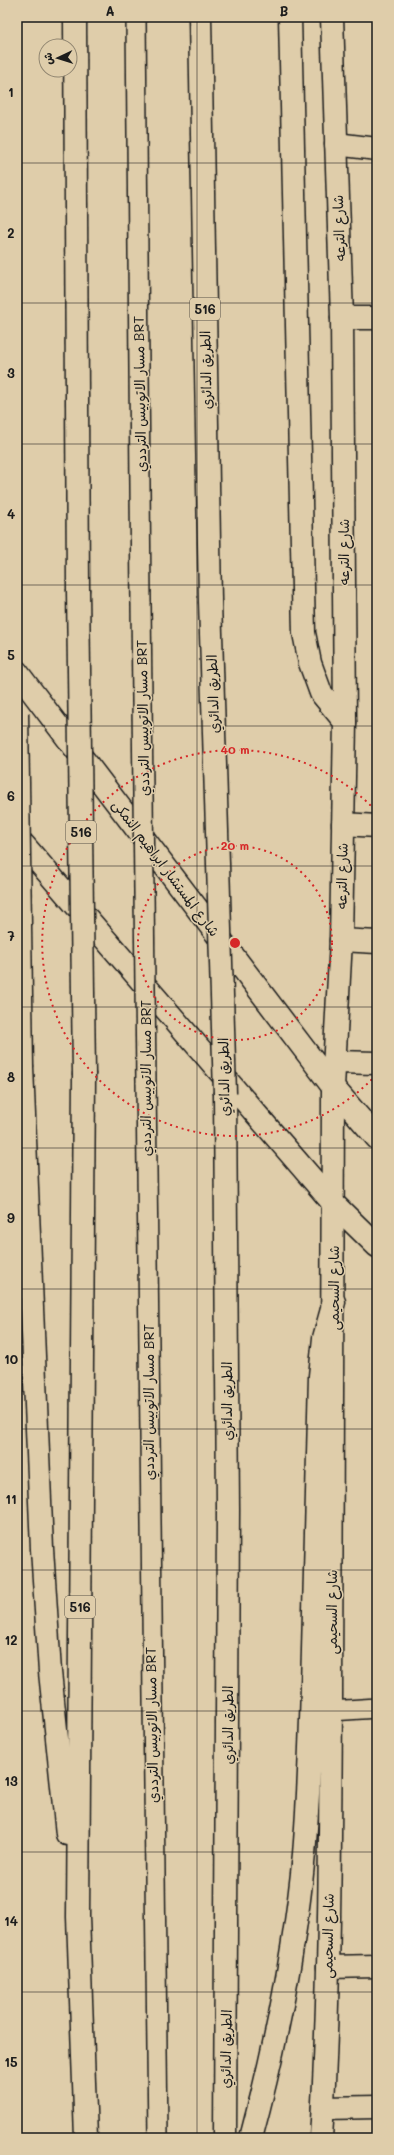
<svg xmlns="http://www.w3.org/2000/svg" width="394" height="2155" font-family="Mali,'Playpen Sans Arabic',sans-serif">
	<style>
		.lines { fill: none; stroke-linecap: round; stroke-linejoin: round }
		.lane-casing { stroke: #1c1c1c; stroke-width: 22 }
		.street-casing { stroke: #1c1c1c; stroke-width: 25 }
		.secondary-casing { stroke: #1c1c1c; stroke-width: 25 }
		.highway-casing { stroke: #1c1c1c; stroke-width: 25 }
		.lane { stroke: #dfcdaa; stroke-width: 19 }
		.street { stroke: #dfcdaa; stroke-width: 22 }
		.secondary { stroke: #dfcdaa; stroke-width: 22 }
		.highway { stroke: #dfcdaa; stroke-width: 22 }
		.lane-bridge-casing { stroke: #1c1c1c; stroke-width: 22; stroke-linecap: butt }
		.highway-bridge-casing { stroke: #1c1c1c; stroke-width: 25; stroke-linecap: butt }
		.lane-bridge { stroke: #dfcdaa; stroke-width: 19 }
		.highway-bridge { stroke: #dfcdaa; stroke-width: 22 }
		.grid { fill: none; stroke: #1c1c1c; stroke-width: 1; stroke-opacity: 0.55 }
		.ring { fill: none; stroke: #d62828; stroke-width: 2; stroke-dasharray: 2 4 }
		.labels { text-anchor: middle; stroke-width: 3; stroke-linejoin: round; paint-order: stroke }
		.shield { fill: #dfcdaa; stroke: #565147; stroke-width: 1 }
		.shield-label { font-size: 13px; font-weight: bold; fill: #1c1c1c }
		.street-label { font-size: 14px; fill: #1c1c1c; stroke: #dfcdaa }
		.centre { fill: #d62828; stroke: #dfcdaa; stroke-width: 2 }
		.ring-label { font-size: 12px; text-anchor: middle; font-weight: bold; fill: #d62828; stroke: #dfcdaa; stroke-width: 3; stroke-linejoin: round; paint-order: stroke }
		.neatline { fill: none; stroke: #1c1c1c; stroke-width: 1.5 }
		.grid-label { font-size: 13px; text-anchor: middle; font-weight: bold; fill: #1c1c1c }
	</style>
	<rect width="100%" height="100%" fill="#dfcdaa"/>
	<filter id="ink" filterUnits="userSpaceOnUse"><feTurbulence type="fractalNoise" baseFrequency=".025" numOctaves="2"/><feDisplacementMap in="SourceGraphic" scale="8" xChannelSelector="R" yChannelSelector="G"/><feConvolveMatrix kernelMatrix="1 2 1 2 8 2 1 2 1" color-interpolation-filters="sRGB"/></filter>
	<g filter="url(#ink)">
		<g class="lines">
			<defs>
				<g id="lane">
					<polyline points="136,17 141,603"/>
					<polyline points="146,1082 158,2138"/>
					<polyline points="331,1711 377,1708"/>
				</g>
				<g id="street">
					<polyline points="332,17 342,318 345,722 341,940 333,1087"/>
					<polyline points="336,144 377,149"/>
					<polyline points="342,318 377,318"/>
					<polyline points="343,824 377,826"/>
					<polyline points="341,940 377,942"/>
					<polyline points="334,1062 377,1063"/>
					<polyline points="328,1967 377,1966"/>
					<polyline points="323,2108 377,2107"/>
				</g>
				<g id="secondary">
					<polyline points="17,672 333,1087 377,1138"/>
					<polyline points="17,837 333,1203 377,1246"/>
					<path d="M321 2138C330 1992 330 1846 331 1700 333 1495 333 1291 333 1087"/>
				</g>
				<g id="highway">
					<polyline points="75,17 78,589"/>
					<polyline points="200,17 210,601"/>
					<polyline points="290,17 304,633 310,663 321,693 345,722"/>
					<polyline points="22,1067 42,1549 50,1672 67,1834"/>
					<polyline points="84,1075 78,1917 86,2138"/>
					<polyline points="225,1094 228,1509 225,2138"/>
					<path d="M251 2138C276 2045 295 1950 304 1854 310 1786 311 1718 313 1650 315 1559 318 1467 320 1376L324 1338 334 1302"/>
				</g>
			</defs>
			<use href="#lane" class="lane-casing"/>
			<use href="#street" class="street-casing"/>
			<use href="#secondary" class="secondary-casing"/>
			<use href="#highway" class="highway-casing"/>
			<use href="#lane" class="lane"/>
			<use href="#street" class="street"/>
			<use href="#secondary" class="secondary"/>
			<use href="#highway" class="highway"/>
			<defs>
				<polyline id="lane-bridge" points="141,603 146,1082"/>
				<g id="highway-bridge">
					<polyline points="78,589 84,1075"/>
					<polyline points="210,601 225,1094"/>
					<polyline points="17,713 22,1067"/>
				</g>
			</defs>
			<use href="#lane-bridge" class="lane-bridge-casing"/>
			<use href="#highway-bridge" class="highway-bridge-casing"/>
			<use href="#lane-bridge" class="lane-bridge"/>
			<use href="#highway-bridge" class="highway-bridge"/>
		</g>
	</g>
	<path class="grid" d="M197 17V2138M17 163H377M17 303H377M17 444H377M17 585H377M17 726H377M17 866H377M17 1007H377M17 1148H377M17 1289H377M17 1429H377M17 1570H377M17 1711H377M17 1852H377M17 1992H377"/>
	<g class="ring">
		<circle cx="235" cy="943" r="97"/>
		<path d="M376 1075A193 193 0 1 1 376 811"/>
	</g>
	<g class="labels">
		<g class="shield">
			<rect x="190" y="298" width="30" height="22" rx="3"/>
			<rect x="66" y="821" width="30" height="22" rx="3"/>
			<rect x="65" y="1596" width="30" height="22" rx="3"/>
		</g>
		<g class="shield-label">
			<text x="205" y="314">516</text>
			<text x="81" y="837">516</text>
			<text x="80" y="1612">516</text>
		</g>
		<g class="street-label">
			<text transform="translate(339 228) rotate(-92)" y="5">شارع الترعه</text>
			<text transform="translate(206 370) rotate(-91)" y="5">الطريق الدائري</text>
			<text transform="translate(140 394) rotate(-91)" y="5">مسار الاتوبيس الترددي BRT</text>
			<text transform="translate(344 552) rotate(-90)" y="5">شارع الترعه</text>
			<text transform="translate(213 694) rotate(-92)" y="5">الطريق الدائري</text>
			<text transform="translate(143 718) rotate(-91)" y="5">مسار الاتوبيس الترددي BRT</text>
			<text transform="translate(166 868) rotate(53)" y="5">شارع المستشار ابراهيم النمكى</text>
			<text transform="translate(342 876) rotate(-89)" y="5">شارع الترعه</text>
			<text transform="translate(224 1077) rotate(-91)" y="5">الطريق الدائري</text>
			<text transform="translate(146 1078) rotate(-90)" y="5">مسار الاتوبيس الترددي BRT</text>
			<text transform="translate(334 1288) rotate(-90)" y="5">شارع السحيمى</text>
			<text transform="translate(227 1401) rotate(-90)" y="5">الطريق الدائري</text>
			<text transform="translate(149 1402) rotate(-90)" y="5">مسار الاتوبيس الترددي BRT</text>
			<text transform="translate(332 1612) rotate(-90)" y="5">شارع السحيمى</text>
			<text transform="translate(152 1725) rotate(-91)" y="5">مسار الاتوبيس الترددي BRT</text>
			<text transform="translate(228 1725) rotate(-90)" y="5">الطريق الدائري</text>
			<text transform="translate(328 1936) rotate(-89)" y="5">شارع السحيمى</text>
			<text transform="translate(226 2049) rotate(-89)" y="5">الطريق الدائري</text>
		</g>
	</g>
	<circle cx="235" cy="943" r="6" class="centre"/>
	<g class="ring-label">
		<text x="235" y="754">40 m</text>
		<text x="235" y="850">20 m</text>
	</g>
	<rect width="394" height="2155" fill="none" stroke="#dfcdaa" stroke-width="44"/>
	<g transform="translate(58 58) rotate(266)"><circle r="19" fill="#dfcdaa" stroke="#918671"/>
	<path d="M0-3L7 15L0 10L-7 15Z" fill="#1c1c1c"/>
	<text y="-6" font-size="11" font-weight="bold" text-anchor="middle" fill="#1c1c1c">ش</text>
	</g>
	<rect x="22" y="22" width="350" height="2111" class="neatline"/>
	<g class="grid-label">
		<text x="110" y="16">A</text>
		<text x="284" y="16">B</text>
		<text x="11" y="97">1</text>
		<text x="11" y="238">2</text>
		<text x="11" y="378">3</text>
		<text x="11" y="519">4</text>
		<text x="11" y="660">5</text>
		<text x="11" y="801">6</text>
		<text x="11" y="941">7</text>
		<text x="11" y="1082">8</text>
		<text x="11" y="1223">9</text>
		<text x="11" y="1364">10</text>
		<text x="11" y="1504">11</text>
		<text x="11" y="1645">12</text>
		<text x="11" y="1786">13</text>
		<text x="11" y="1926">14</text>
		<text x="11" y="2067">15</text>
	</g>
</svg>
